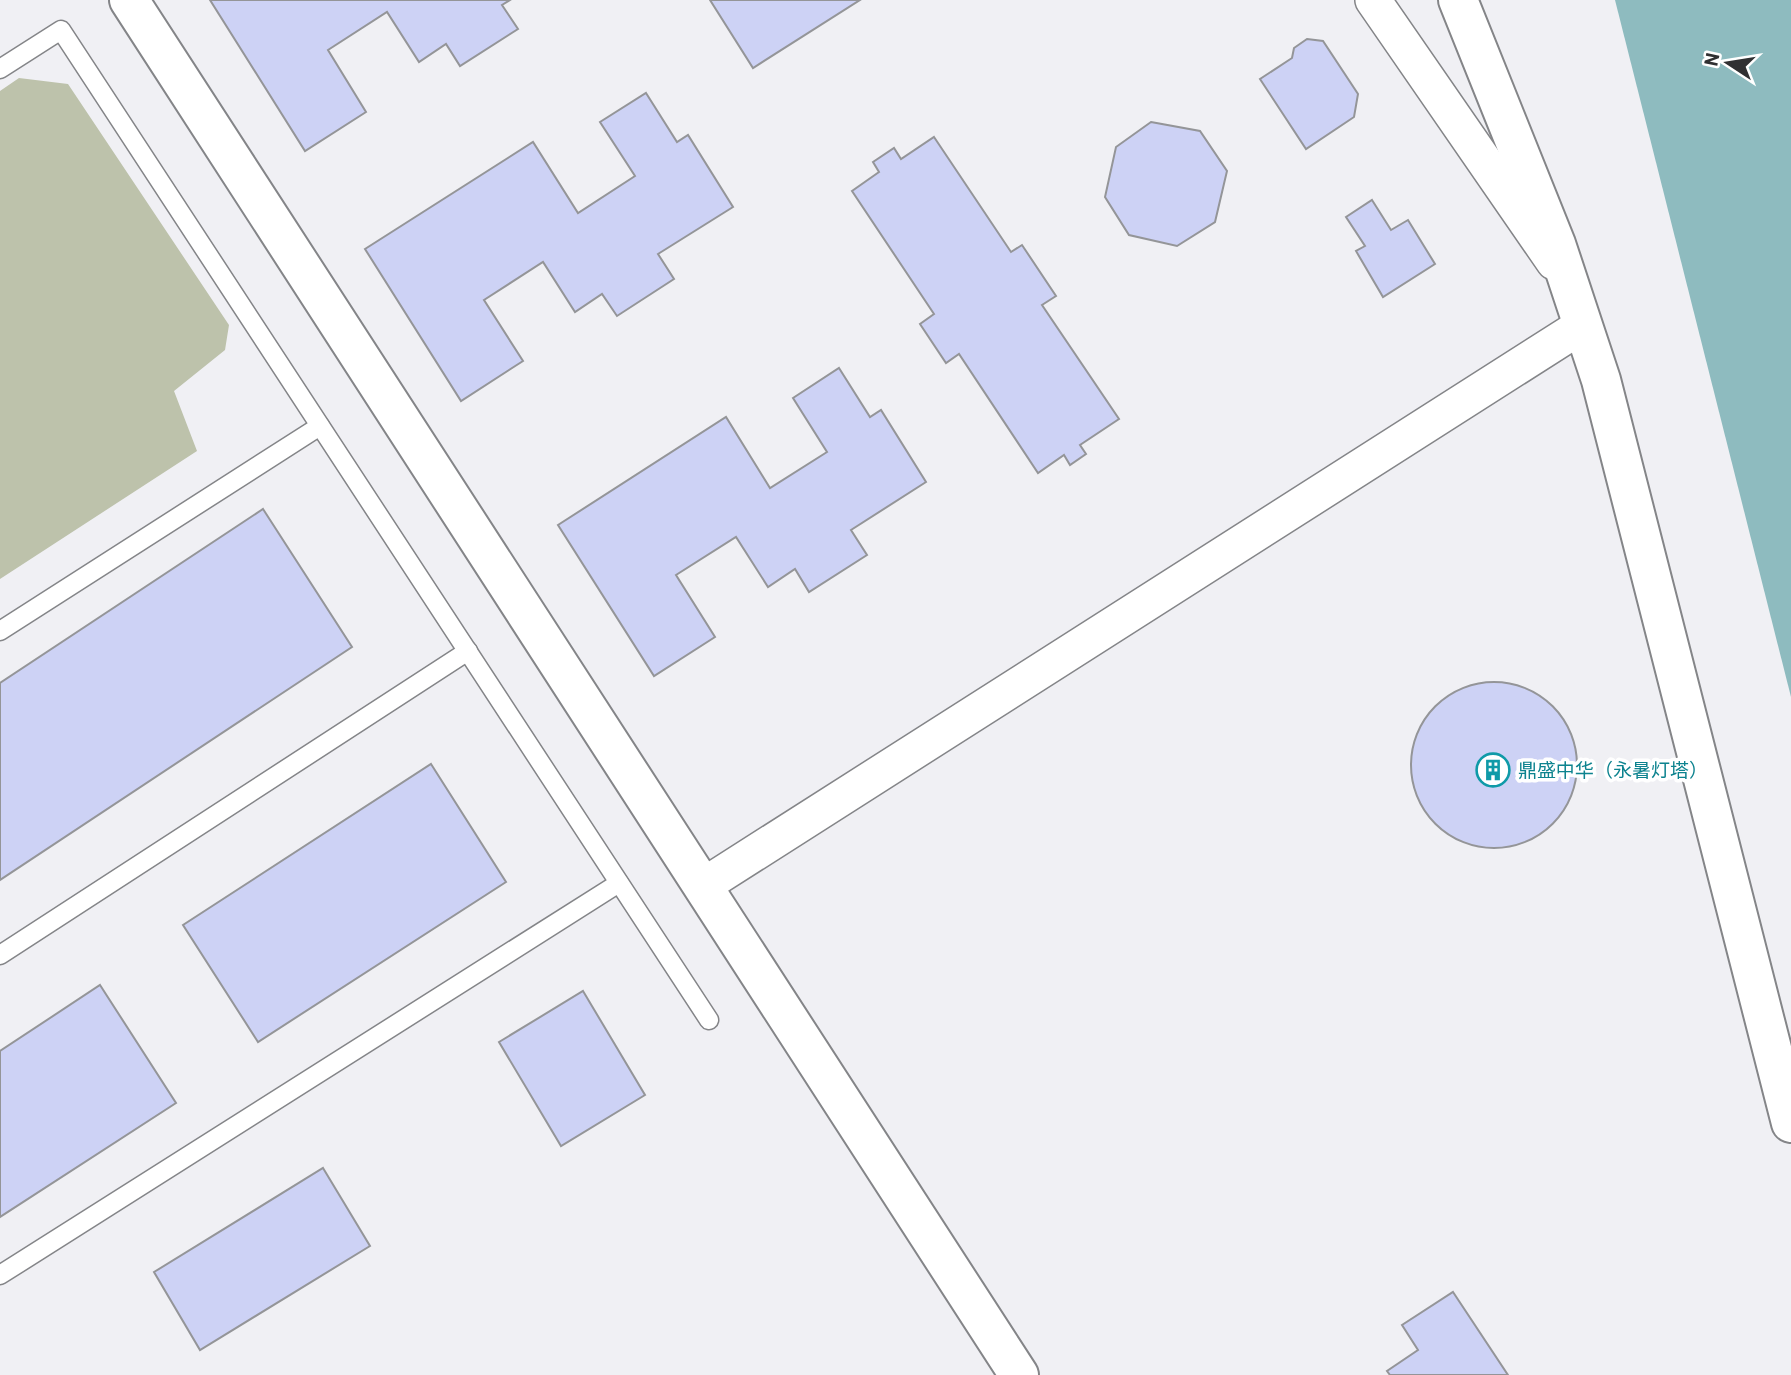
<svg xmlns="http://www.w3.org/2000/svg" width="1791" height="1375" font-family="Barlow,'Noto Sans SC',sans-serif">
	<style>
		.green { fill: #bdc2ab }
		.water { fill: #8ebbbf }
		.building { fill: #cdd2f5; stroke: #949598; stroke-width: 2 }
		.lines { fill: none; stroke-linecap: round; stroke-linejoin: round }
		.lane-casing { stroke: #848588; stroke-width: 21 }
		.street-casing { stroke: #848588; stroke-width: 38 }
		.secondary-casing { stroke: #848588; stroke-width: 42 }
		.lane { stroke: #fff; stroke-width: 18 }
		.street { stroke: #fff; stroke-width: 35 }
		.secondary { stroke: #fff; stroke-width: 38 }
		.labels { text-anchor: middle; stroke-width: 7; stroke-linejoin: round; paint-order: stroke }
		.culture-label { font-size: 19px; fill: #0d838f; stroke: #fff; text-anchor: start }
	</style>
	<rect width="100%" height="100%" fill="#f0f0f4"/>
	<polygon class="green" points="19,78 68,84 229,325 225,350 174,391 197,451 0,579 0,91"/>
	<polygon class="water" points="1615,0 1791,0 1791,697"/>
	<g class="building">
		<polygon points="210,0 510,0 502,5 518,29 460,66 446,44 419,62 387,12 328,50 366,112 305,151"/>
		<polygon points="710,0 860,0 753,68"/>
		<polygon points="1307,39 1323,41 1358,94 1354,117 1306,149 1260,79 1292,58 1294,48"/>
		<polygon points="646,93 677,142 688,135 733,207 658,254 674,279 617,316 602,294 575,312 543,262 484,300 523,361 461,401 365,249 533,142 578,213 635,176 600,122"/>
		<polygon points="1151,122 1200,131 1227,171 1215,222 1177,246 1129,235 1105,197 1116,147"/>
		<polygon points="934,137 1011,252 1022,245 1056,296 1042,305 1119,419 1080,445 1086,454 1070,465 1064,455 1038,473 959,354 946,363 920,324 934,314 852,191 879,172 873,162 894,148 901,159"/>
		<polygon points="1372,200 1391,230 1408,220 1435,264 1383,297 1356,251 1365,246 1346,217"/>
		<polygon points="839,368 870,417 881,410 926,482 851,530 867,555 809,592 795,569 768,587 736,537 676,575 715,637 654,676 558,525 726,417 770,488 827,452 793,398"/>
		<polygon points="263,509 352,647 0,880 0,683"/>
		<circle cx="1494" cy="765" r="83"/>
		<polygon points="431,764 506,882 258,1042 183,925"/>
		<polygon points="100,985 176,1103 0,1217 0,1051"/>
		<polygon points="583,991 645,1095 561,1146 499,1042"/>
		<polygon points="323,1168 370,1246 200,1350 154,1272"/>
		<polygon points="1453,1292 1508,1375 1390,1375 1387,1371 1418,1350 1402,1325"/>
	</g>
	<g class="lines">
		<defs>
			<g id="lane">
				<polyline points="0,69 61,30 709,1020"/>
				<polyline points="0,631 320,426"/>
				<polyline points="0,955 468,651"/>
				<polyline points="0,1275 619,883"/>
			</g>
			<g id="street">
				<polyline points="1373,0 1554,262"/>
				<polyline points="703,886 1583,325"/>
			</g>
			<g id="secondary">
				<polyline points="129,0 1019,1375"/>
				<polyline points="1458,0 1556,244 1601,380 1791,1123"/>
			</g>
		</defs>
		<use href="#lane" class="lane-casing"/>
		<use href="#street" class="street-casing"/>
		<use href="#secondary" class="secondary-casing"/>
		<use href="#lane" class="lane"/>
		<use href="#street" class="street"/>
		<use href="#secondary" class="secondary"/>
	</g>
	<defs>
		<symbol id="building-ring" viewBox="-11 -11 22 22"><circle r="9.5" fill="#fff" stroke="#0f9aa8" stroke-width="1.5"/><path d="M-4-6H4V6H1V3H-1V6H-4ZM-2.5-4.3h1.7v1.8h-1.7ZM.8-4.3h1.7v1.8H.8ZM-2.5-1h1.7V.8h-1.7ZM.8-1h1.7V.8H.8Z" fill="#0f9aa8"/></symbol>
	</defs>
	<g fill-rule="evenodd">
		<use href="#building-ring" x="1474" y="751" width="38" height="38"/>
	</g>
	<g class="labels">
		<g class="culture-label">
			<text x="1518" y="777">鼎盛中华（永暑灯塔）</text>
		</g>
	</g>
	<g transform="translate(1728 63) rotate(282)" stroke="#ffffff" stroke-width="5" paint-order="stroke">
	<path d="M0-5L12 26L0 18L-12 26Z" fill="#303032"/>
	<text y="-10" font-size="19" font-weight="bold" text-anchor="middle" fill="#303032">N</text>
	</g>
</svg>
